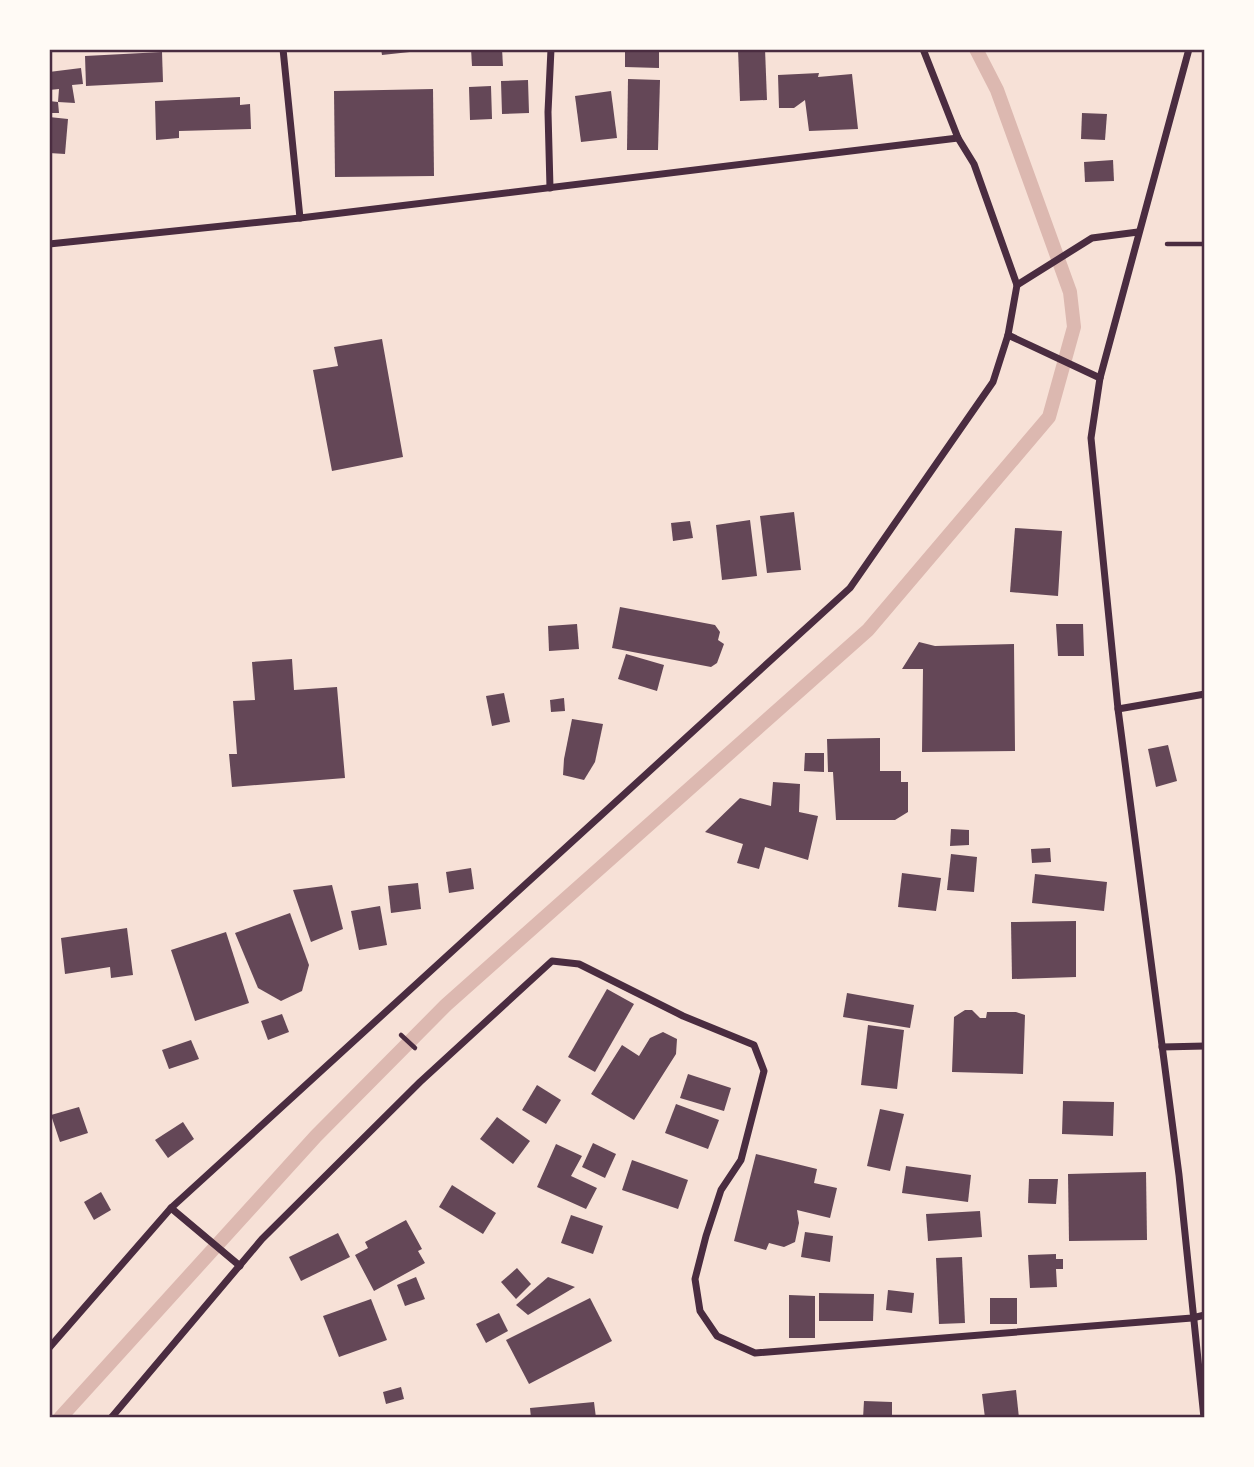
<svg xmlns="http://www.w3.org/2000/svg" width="1254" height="1467" font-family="'Fira Sans',sans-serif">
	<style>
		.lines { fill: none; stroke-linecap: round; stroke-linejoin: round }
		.stream { stroke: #dcb8b0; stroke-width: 14 }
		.building { fill: #644757 }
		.path { stroke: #4a2c40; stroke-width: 4.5 }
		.minor { stroke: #4a2c40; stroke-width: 7 }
		.neatline { fill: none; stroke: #4a2c40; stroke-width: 2.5 }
	</style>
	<rect width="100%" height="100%" fill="#f7e1d7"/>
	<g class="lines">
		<polyline class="stream" points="60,1418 316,1136 446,1005 868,630 1049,417 1074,327 1070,292 997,90 976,49"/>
	</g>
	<g class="building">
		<polygon points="381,49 419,49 419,51 382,55"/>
		<polygon points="471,49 502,49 503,66 472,66"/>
		<polygon points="625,49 659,49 659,68 625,67"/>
		<polygon points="738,49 765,49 767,100 740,101"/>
		<polygon points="162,52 163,82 86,86 85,56"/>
		<polygon points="81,68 83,84 72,85 75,103 58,102 59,89 49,90 49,72"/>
		<polygon points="819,73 818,77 852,74 858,129 809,131 805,100 794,108 779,108 778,75"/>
		<polygon points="628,79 660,80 658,150 627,150"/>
		<polygon points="528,80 529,113 502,114 501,81"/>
		<polygon points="491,86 492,119 470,120 469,87"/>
		<polygon points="433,89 434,176 335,177 334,91"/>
		<polygon points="611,91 617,138 581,142 575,96"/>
		<polygon points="240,97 240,105 250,104 251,129 179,131 179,138 156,140 155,101"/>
		<polygon points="49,101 58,102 59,113 49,113"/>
		<polygon points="1082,113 1107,114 1105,140 1081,139"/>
		<polygon points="49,117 68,119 65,154 49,153"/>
		<polygon points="1113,160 1114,181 1085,182 1084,162"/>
		<polygon points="382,339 403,457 332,471 313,370 338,366 334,347"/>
		<polygon points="794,512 801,570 767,573 760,516"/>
		<polygon points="750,520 757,576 722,580 716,525"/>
		<polygon points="690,521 693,538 673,541 671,523"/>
		<polygon points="1015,528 1062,531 1058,596 1010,592"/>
		<polygon points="620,607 715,625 720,632 718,640 724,644 717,663 711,667 612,648"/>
		<polygon points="577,624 579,649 549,651 548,626"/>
		<polygon points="1056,624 1083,624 1084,656 1058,656"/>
		<polygon points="919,642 935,646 1014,644 1015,751 922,752 923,669 902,669"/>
		<polygon points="626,654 664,665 657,691 618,679"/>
		<polygon points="292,659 294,690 337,687 345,778 232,787 229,754 237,754 233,701 255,700 252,662"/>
		<polygon points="504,693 510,722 492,726 486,696"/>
		<polygon points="564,698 565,711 551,712 550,700"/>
		<polygon points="572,719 603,724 595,762 584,780 563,775 564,759"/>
		<polygon points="880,738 880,771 901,771 901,782 908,782 908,812 895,820 836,820 833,772 828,772 827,739"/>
		<polygon points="1168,745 1177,781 1156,787 1148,749"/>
		<polygon points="805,753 824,753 824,772 804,771"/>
		<polygon points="773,782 800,784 799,812 818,816 808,860 765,847 759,869 737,863 743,844 705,832 740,798 771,806"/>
		<polygon points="951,829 969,830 969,845 950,846"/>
		<polygon points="1050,848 1051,862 1032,863 1031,849"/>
		<polygon points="951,854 977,857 974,892 947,890"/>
		<polygon points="471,868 474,889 449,893 446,872"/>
		<polygon points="902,873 941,878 936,911 898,907"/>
		<polygon points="1035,874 1107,882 1104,911 1032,903"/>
		<polygon points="418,883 421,909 391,913 388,886"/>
		<polygon points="332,885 343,929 311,942 293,890"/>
		<polygon points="380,906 387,945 359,950 351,911"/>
		<polygon points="290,913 309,965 302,991 281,1001 258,988 235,933"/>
		<polygon points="1076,921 1076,977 1012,979 1011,922"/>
		<polygon points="127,928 133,975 111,978 110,967 65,974 61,938"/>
		<polygon points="226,932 249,1003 195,1021 171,950"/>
		<polygon points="607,989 634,1004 595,1072 568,1057"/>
		<polygon points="847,993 914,1005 910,1028 843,1017"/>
		<polygon points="965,1010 972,1010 980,1018 986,1018 987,1012 1016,1012 1025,1015 1023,1074 952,1072 954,1017"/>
		<polygon points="282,1014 289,1032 268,1040 261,1021"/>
		<polygon points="868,1025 904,1030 897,1089 861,1085"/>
		<polygon points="663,1032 677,1039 676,1054 634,1120 591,1094 622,1045 639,1056 650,1038"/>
		<polygon points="191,1040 199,1059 169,1069 162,1050"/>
		<polygon points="688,1074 731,1088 724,1111 680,1098"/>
		<polygon points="537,1085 561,1100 546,1124 522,1110"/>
		<polygon points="1063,1101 1114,1102 1113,1136 1062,1134"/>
		<polygon points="676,1104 719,1120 708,1149 665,1133"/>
		<polygon points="79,1107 88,1133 60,1142 51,1115"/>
		<polygon points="880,1109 904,1114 890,1171 867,1166"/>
		<polygon points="497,1117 530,1141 513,1164 480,1139"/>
		<polygon points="183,1122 194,1139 168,1158 155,1140"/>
		<polygon points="593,1143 616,1154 605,1178 582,1167"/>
		<polygon points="556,1144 582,1156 571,1176 597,1188 586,1209 537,1187"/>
		<polygon points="756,1154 817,1169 814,1183 837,1188 830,1218 797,1210 799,1223 795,1242 784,1247 769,1243 766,1250 734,1241"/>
		<polygon points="632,1160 688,1180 678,1209 622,1190"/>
		<polygon points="906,1166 971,1175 968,1202 902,1193"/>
		<polygon points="1146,1172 1147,1240 1069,1241 1068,1174"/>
		<polygon points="1029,1179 1058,1179 1056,1204 1028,1203"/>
		<polygon points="452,1185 496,1213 483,1234 439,1207"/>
		<polygon points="101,1192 111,1210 94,1220 84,1202"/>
		<polygon points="980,1211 982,1237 928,1241 926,1214"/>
		<polygon points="571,1215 603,1226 593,1254 561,1243"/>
		<polygon points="406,1220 422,1249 418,1251 425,1263 374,1291 355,1255 368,1248 365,1242"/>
		<polygon points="805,1232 833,1236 830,1262 801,1257"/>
		<polygon points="338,1233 350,1257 301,1281 289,1257"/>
		<polygon points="1056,1254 1056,1259 1063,1259 1063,1269 1056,1269 1057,1287 1030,1288 1028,1255"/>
		<polygon points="962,1257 965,1323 939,1324 936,1258"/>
		<polygon points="517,1268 531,1284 516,1299 501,1282"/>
		<polygon points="416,1277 425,1299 405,1306 397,1285"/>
		<polygon points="548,1277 575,1287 528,1315 516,1305"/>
		<polygon points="888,1290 914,1293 912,1313 886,1310"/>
		<polygon points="819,1293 874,1294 873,1321 819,1321"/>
		<polygon points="789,1295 815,1296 815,1338 789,1338"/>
		<polygon points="590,1298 612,1341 529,1384 506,1340"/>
		<rect x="990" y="1298" width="27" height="26"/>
		<polygon points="371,1299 387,1340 339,1357 323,1316"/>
		<polygon points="499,1313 508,1331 486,1343 476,1324"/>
		<polygon points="401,1387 404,1399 386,1404 383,1392"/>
		<polygon points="1016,1390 1019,1418 985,1418 982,1394"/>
		<polygon points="864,1401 892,1402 892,1418 863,1418"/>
		<polygon points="594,1402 596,1418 531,1418 530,1408"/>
	</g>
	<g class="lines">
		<g class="path">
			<polyline points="1167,244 1205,244"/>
			<polyline points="401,1035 415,1048"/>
		</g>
		<g class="minor">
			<polyline points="283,49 300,218"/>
			<polyline points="1189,49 1100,378 1091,438 1118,709 1179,1175 1204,1418"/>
			<polyline points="550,188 548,112 551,49"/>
			<polyline points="49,244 300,218 958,138"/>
			<polyline points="1017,285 1092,238 1138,232"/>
			<polyline points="1008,335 1100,378"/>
			<polyline points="1118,709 1205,694"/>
			<polyline points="1162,1047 1205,1046"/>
			<polyline points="171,1208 240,1266"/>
			<polyline points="49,1348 171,1208 850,588 993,382 1008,335 1017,285 974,164 958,138 923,49"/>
			<polyline points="111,1418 262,1239 420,1082 552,961 579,964 683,1016 754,1045 764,1071 741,1160 721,1190 706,1236 695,1279 700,1311 717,1336 755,1353 1192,1318 1205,1315"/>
		</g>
	</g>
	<rect width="1254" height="1467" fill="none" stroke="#fffaf5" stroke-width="102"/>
	<rect x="51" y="51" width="1152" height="1365" class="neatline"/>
</svg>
